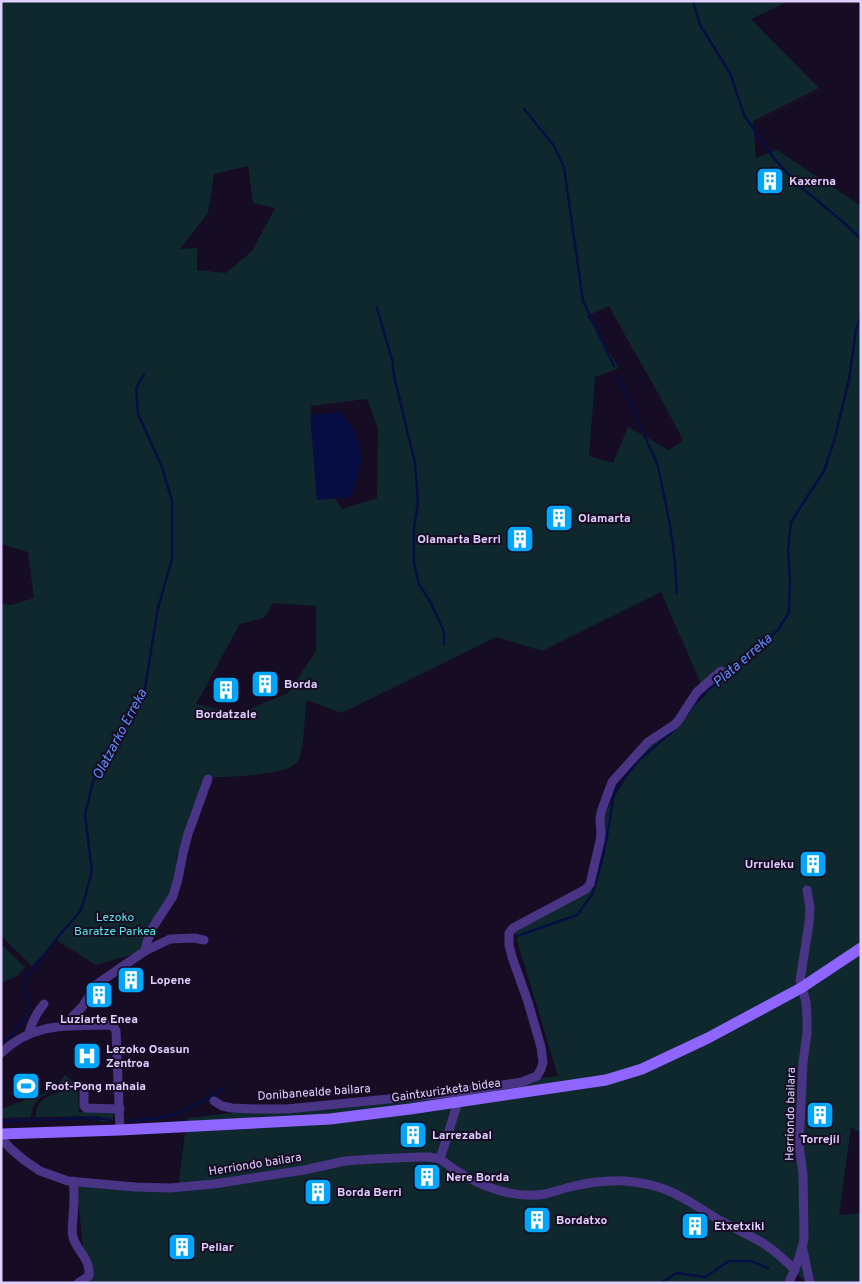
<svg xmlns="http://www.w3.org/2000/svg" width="862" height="1284" font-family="Overpass,sans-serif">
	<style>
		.green { fill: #0f282e; fill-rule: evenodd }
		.water { fill: #060e43 }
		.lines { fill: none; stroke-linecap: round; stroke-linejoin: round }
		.stream { stroke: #060e43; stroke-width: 2.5 }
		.minor { stroke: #4a3486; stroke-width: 9 }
		.secondary { stroke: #8e66ff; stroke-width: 11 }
		.labels { text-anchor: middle; stroke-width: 4; stroke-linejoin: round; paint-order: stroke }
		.poi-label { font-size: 12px; font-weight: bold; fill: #e0cfff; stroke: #160c24; text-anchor: start }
		.park-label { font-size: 12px; fill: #53e8e5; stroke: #160c24 }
		.street-label { font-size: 12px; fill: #e0cfff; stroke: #160c24 }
		.water-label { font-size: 14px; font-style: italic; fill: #5d8eff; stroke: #160c24 }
	</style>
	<rect width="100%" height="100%" fill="#160c24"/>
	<g class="green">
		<path d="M1 1H789L751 19 819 88 753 121 756 158 777 150 861 206V1133L851 1127 839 1215 861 1213V1283H807L797 1274 793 1283H71L86 1274 76 1181 178 1189 187 1118 558 1076 513 927 587 889 602 861 605 813 640 754 706 695 661 592 542 651 496 637 342 713 306 700C305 713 304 752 298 761 290 776 225 777 208 777L181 853 177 854 176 863 178 867 177 880 141 952 96 965 56 940 32 966 1 936V604L11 605 34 598 28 552 1 544ZM248 166 253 203 275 208 252 251 226 273 197 270V248L180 249 208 213 214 174ZM609 306C633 351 660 394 683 440L669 450 628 427 613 463 589 456 595 377 619 368 587 316ZM367 399 378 429 377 498 342 509 335 498 317 500 311 406ZM273 603 316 606V651L288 693 238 714 196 704 240 624 264 618Z"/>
		<polygon points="3,946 25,967 17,976 1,983 1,947"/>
		<path d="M65 1075 76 1084 73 1089 76 1090 78 1093 79 1112H113V1121L100 1122V1116L36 1117C35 1100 50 1095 65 1090L58 1084Z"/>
		<path d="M49 1091V1092C38 1098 32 1104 31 1117L1 1118V1109Z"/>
	</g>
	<polygon class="water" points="341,412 356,434 360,447 361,464 351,497 317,500 310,415"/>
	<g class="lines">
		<g class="stream">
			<polyline points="693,1 700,25 730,73 744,115 773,157 797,184 842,221 861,239"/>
			<polyline points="524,109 554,146 564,167 583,301 614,366"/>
			<polyline points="377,308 392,360 395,380 415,463 418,502 414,529 414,563 419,584 431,603 444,632 444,644"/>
			<polyline points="618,376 658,466 670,525 674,554 677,593"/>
			<polyline points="686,716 698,698 731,671 778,630 789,612 790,579 788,552 791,522 824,471 834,441 849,380 856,329 861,316"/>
			<polyline points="517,936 577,915 592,895 602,861 610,820 614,792 637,762 674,730"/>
			<polyline points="1,1043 13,1034 28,1013 29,1006 24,988 27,976 63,931 80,912 85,897 92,871 85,815 93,781 118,740 145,688 158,608 172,559 172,501 162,467 138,414 136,388 144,374"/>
			<polyline points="1,1121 94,1118 111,1120"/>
			<path d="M129 1121C143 1120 158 1119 172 1115 191 1110 208 1097 225 1087"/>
			<polyline points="661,1283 676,1273 705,1277 729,1261 751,1261 768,1268"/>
		</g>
		<g class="minor">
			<polyline points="145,951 147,942 153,927 173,896 178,879 183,853 188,834 208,779"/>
			<polyline points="63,1026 82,1007 97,984 145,951 170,939 194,938 204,940"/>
			<path d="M29 1033C32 1022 36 1013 44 1004"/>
			<path d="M1 1053C33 1022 67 1026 108 1025L114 1027 116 1031 120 1130"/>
			<polyline points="84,1087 84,1106 86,1108 120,1109"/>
			<polyline points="214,1101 222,1106 232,1108 253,1109 287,1109 449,1093 522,1082 537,1076 541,1069 543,1062 541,1047 528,1002 512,957 509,945 509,933 513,928 586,889 590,884 600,841 601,834 600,820 601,812 612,782 648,742 674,725 678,721 697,692 721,671"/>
			<path d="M458 1102 440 1159C469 1182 508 1200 545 1194 553 1192 562 1189 570 1187 591 1182 613 1179 634 1182 671 1186 689 1202 719 1220 734 1228 749 1235 763 1243 775 1251 785 1260 795 1270"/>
			<polyline points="1,1138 11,1149 24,1160 40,1171 68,1181 135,1187 170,1188 214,1184 304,1170 345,1161 373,1159 419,1157 429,1157 440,1159"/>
			<path d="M73 1181C75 1193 74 1205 73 1217 73 1223 71 1231 73 1237 77 1252 90 1257 89 1276L78 1283"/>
			<polyline points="803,1250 810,1283"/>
			<path d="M789 1283C795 1268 802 1254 804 1238L803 1174 799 1145 800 1125 803 1063 807 1033V1018L806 1002 800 981 809 923 810 908 807 890"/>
		</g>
		<polyline class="secondary" points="1,1134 120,1130 330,1119 410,1109 606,1080 642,1069 708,1038 801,988 861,948"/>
	</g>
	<defs>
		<symbol id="building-square" viewBox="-11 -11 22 22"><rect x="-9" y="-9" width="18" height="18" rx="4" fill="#00a6fa" stroke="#160c24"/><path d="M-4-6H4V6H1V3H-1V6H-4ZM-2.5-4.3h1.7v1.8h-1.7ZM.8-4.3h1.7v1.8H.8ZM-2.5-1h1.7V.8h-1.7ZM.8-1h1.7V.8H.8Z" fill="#fff"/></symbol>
		<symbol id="hospital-square" viewBox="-11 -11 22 22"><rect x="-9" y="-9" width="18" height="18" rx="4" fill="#00a6fa" stroke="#160c24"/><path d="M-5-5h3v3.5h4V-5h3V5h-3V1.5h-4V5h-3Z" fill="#fff"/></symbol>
		<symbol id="stadium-square" viewBox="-11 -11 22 22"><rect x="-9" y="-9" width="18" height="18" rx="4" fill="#00a6fa" stroke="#160c24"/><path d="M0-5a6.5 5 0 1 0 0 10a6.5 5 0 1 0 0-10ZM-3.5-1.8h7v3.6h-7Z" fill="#fff"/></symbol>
	</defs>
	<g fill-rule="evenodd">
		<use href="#building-square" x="754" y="165" width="32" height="32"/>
		<use href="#building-square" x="543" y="502" width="32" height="32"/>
		<use href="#building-square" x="504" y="523" width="32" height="32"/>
		<use href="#building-square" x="249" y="668" width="32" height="32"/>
		<use href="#building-square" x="210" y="674" width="32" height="32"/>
		<use href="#building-square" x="797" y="848" width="32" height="32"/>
		<use href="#building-square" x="115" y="964" width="32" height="32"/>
		<use href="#building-square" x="83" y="979" width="32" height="32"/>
		<use href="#hospital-square" x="71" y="1040" width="32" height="32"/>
		<use href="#stadium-square" x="10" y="1070" width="32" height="32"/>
		<use href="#building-square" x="804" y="1099" width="32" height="32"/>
		<use href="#building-square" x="397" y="1119" width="32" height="32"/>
		<use href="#building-square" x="411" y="1161" width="32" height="32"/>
		<use href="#building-square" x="302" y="1176" width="32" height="32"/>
		<use href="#building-square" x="521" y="1204" width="32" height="32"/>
		<use href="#building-square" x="679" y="1210" width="32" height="32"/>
		<use href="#building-square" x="166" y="1231" width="32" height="32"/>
	</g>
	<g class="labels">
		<g class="poi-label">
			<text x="789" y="185">Kaxerna</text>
			<text x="578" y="522">Olamarta</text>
			<text x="501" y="543" text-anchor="end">Olamarta Berri</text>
			<text x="284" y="688">Borda</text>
			<text x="226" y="718" text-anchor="middle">Bordatzale</text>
			<text x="794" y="868" text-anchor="end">Urruleku</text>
			<text x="150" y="984">Lopene</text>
			<text x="99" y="1023" text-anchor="middle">Luziarte Enea</text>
			<text x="106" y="1053">Lezoko Osasun<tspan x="106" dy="14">Zentroa</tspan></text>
			<text x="45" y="1090">Foot-Pong mahaia</text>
			<text x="432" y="1139">Larrezabal</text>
			<text x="820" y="1143" text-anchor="middle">Torrejil</text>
			<text x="446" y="1181">Nere Borda</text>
			<text x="337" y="1196">Borda Berri</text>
			<text x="556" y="1224">Bordatxo</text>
			<text x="714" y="1230">Etxetxiki</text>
			<text x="201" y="1251">Peliar</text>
		</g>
		<g class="park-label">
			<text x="115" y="921">Lezoko<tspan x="115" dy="14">Baratze Parkea</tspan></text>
		</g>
		<g class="street-label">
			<text transform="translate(446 1090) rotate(-8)" y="4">Gaintxurizketa bidea</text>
			<text transform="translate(314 1092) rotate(-4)" y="4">Donibanealde bailara</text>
			<text transform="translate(790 1114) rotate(-89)" y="4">Herriondo bailara</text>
			<text transform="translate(255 1164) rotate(-9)" y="4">Herriondo bailara</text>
		</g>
		<g class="water-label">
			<text transform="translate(742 660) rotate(-41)" y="5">Plata erreka</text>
			<text transform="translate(119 734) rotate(-62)" y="5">Olatzarko Erreka</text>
		</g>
	</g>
	<rect width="862" height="1284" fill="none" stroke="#e0cfff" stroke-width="5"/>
</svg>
